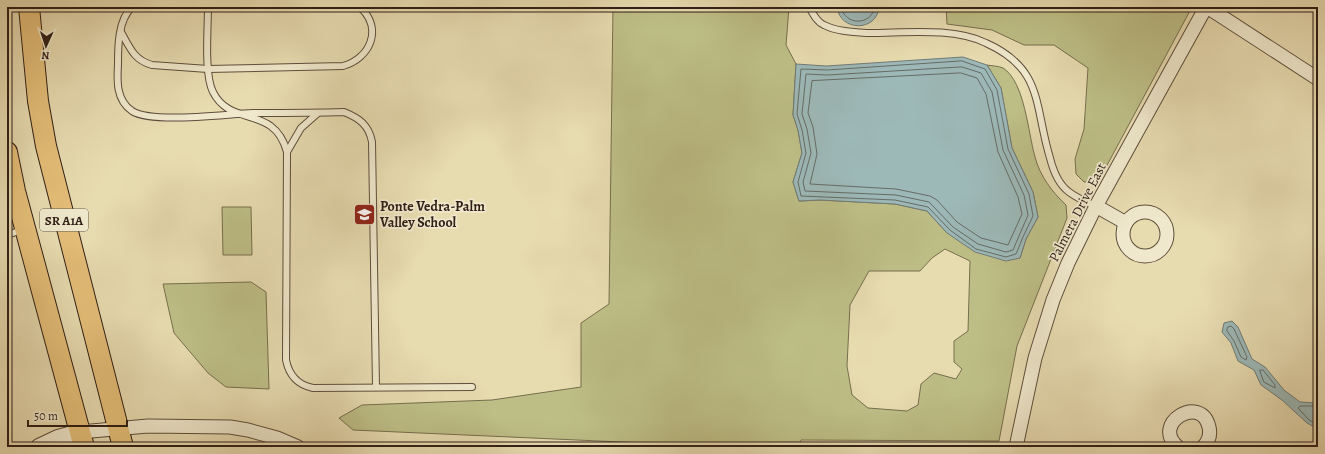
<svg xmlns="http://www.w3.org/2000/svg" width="1325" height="454" font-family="Alegreya,serif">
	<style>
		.green { fill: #bdbe86; stroke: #766e4e; fill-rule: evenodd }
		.water { fill: #9cb8b7; stroke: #717b77 }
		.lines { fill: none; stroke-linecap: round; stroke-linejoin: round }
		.shore { stroke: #666c66; stroke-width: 1 }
		.service-casing { stroke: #5e4e3c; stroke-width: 8 }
		.minor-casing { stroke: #5e4e3c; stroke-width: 15 }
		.tertiary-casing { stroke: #5e4e3c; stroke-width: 18 }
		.primary-casing { stroke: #301f16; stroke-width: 22 }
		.service { stroke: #efe8cc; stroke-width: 6 }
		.minor { stroke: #efe8cc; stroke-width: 13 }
		.tertiary { stroke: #efe8cc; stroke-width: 16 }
		.primary { stroke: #e4be78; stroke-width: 20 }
		.labels { text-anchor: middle; stroke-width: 3.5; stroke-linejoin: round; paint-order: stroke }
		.shield { fill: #efe8cc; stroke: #695b4d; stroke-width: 1 }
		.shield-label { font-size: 13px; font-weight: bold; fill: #301f16 }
		.poi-label { font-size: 14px; font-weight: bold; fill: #301f16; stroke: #efe8cc; text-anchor: start }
		.street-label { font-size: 14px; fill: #301f16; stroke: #efe8cc }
	</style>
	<rect width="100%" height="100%" fill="#e7dbb0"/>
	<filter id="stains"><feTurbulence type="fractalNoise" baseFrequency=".005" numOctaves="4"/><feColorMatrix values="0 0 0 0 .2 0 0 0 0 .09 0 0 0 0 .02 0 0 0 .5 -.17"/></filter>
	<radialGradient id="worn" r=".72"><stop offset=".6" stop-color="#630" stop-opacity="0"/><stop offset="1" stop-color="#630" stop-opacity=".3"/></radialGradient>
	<g class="green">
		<path d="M613 7H789L786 45 796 64 793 115 798 130 802 153 793 182 799 201 820 200 895 204 927 211 947 233 1020 258 1026 239 1038 217 1033 192 1012 148 1001 88 987 65C992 66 999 66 1003 68 1025 82 1028 133 1035 157 1040 176 1052 192 1066 205L1067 218 1017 346 999 441 801 440 799 447 711 446 353 430 339 418 362 405 492 400 581 387V323L609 304ZM945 249 970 261 968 331 954 341V362L962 369 956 379 934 373 921 384 918 405 907 411 868 408 852 395 847 366 850 305 869 271H920L932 258Z"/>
		<polygon points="946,7 1192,7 1105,169 1095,182 1084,182 1076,174 1075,159 1084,129 1088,68 1054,45 1024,45 992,30 947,24"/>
		<polygon points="222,207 251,207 252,255 223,255"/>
		<polygon points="251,282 266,292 269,389 226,387 208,373 174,333 163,284"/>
	</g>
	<g class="water">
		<path d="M837 7H879C877 32 840 32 837 7Z"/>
		<rect x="894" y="7" width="46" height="2"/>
		<polygon points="963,57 987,65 1001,88 1012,148 1033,192 1038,217 1026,239 1020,258 1006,261 975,252 947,233 927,211 895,204 820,200 799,201 793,182 802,153 798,130 793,115 796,64 826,66"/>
		<polygon points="1232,321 1238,327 1252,359 1265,367 1284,390 1300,402 1315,403 1318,398 1318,429 1307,423 1282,400 1261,385 1254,370 1238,361 1231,343 1222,332 1224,323"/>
	</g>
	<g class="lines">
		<g class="shore">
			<path d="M841 7C845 26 871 26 875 7"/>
			<polygon points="962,61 985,69 997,90 1008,149 1029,194 1033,216 1023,237 1016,254 1006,257 976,249 950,230 928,207 895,200 801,196 798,182 806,153 802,130 797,114 801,69 827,70"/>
			<polygon points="962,67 981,73 992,92 1003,150 1024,195 1028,215 1013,250 1006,252 978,244 953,227 929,202 896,195 805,191 803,182 811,153 807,129 802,114 806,74 827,75"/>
			<polygon points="961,73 977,78 986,94 998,152 1018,197 1022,214 1008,245 981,238 957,222 937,200 930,196 896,189 810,184 817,154 813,127 808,113 812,81"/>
			<polygon points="1228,327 1231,326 1234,329 1247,357 1246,360 1241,357 1234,341 1227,331"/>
			<polygon points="1260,370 1263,370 1275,385 1275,388 1264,382"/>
			<polyline points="1318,406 1300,406 1298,408 1309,420 1318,425"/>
		</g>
		<defs>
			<g id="service">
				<path d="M132 7C118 20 118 46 118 64 117 81 116 100 132 111 153 124 225 114 253 113 283 113 314 113 344 112 359 118 369 125 372 142L376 387"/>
				<path d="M208 7C208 28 204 75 213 92 231 128 274 104 287 152L286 360C289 375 298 385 313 388L472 387"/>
				<path d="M809 7C813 14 817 22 824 25 838 32 854 32 869 33 905 33 953 27 986 43 1044 69 1034 106 1050 158 1053 170 1058 184 1069 192 1077 198 1086 202 1096 206"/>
				<path d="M121 32C130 48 134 60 152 65L208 69 343 66C371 58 383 28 360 7"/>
				<polyline points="287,152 301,128 318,113"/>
				<polyline points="7,235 22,230"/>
			</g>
			<g id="minor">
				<polyline points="1207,7 1318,79"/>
				<polyline points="1096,206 1126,223"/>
				<circle cx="1145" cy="234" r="22"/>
				<polyline points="80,432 148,426 230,427 248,430 277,438 298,447"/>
				<polyline points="1016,447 1035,358 1053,300 1068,263 1096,206 1206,7"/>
				<path d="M1178 447C1150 424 1201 393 1209 427 1211 435 1208 442 1203 447"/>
			</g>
			<polyline id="tertiary" points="39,447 58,438 80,432"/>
			<g id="primary">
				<polyline points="29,7 38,101 46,146 123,447"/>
				<polyline points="7,152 15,191 84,447"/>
			</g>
		</defs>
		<use href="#service" class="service-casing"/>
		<use href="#minor" class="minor-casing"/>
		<use href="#tertiary" class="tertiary-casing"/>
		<use href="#primary" class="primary-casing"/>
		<use href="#service" class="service"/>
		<use href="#minor" class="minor"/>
		<use href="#tertiary" class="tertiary"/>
		<use href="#primary" class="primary"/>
	</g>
	<defs>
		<symbol id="school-square" viewBox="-11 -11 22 22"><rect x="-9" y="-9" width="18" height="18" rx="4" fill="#8f2418" stroke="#efe8cc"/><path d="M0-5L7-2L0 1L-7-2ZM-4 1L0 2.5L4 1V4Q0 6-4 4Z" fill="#fff"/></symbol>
	</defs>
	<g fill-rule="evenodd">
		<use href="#school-square" x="352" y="202" width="25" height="25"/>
	</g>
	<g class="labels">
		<rect class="shield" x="40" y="209" width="48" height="22" rx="3"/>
		<g class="shield-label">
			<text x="64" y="225">SR A1A</text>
		</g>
		<g class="poi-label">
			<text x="380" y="211">Ponte Vedra-Palm<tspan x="380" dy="16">Valley School</tspan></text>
		</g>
		<g class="street-label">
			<text transform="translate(1077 212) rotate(-63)" y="5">Palmera Drive East</text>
		</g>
	</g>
	<rect width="1325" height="454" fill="none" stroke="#e7dbb0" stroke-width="24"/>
	<rect x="8" y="8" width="1309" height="438" fill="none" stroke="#301f16" stroke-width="2"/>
	<rect x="12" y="12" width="1301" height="430" fill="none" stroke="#301f16"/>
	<g transform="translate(46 46) rotate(183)" stroke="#efe8cc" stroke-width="3" paint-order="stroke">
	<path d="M0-3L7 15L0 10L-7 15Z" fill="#301f16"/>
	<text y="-6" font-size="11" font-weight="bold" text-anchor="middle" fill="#301f16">N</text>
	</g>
	<path d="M28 420v6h99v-6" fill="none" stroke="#301f16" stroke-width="2"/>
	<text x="34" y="420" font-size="12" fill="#301f16" stroke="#efe8cc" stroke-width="3" paint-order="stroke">50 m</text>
	<rect width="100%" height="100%" filter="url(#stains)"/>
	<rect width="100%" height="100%" fill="url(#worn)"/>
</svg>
